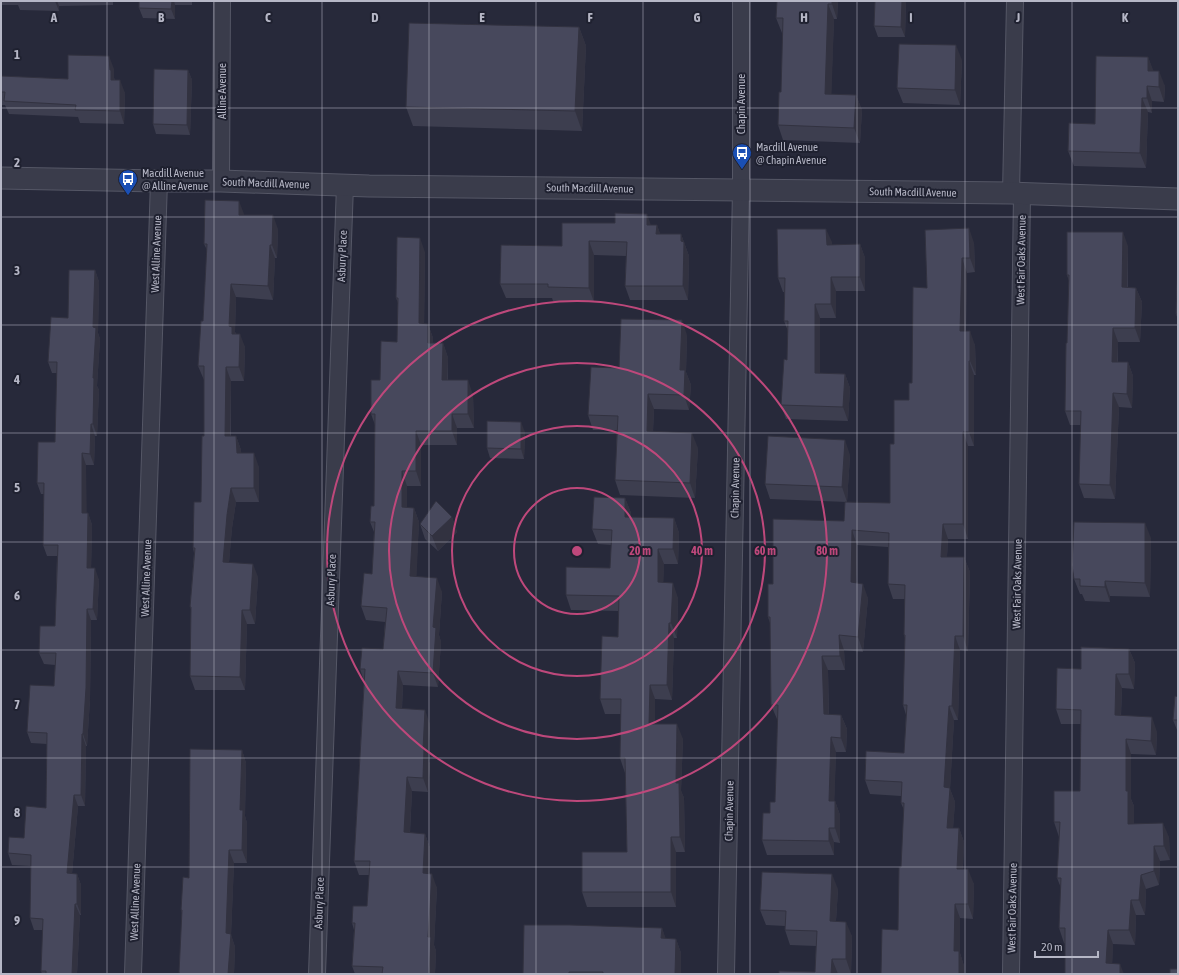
<svg xmlns="http://www.w3.org/2000/svg" width="1179" height="975" font-family="'Asap Condensed',sans-serif">
	<style>
		.lines { fill: none; stroke-linecap: round; stroke-linejoin: round }
		.minor-casing { stroke: #555766; stroke-width: 18 }
		.tertiary-casing { stroke: #555766; stroke-width: 23 }
		.minor { stroke: #3a3c4b; stroke-width: 16 }
		.tertiary { stroke: #3a3c4b; stroke-width: 21 }
		.wall { fill: #3d3e4f }
		.shaded-wall { fill: #323240 }
		.building { fill: #47485c; stroke: #323240 }
		.grid { fill: none; stroke: #b6b7c6; stroke-width: 1; stroke-opacity: 0.55 }
		.ring { fill: none; stroke: #be487b; stroke-width: 2 }
		.labels { text-anchor: middle; stroke-width: 4; stroke-linejoin: round; paint-order: stroke }
		.street-label { font-size: 11px; fill: #b6b7c6; stroke: #1f2130 }
		.poi-label { font-size: 11px; fill: #b6b7c6; stroke: #1f2130; text-anchor: start }
		.grid-label { font-size: 13px; text-anchor: middle; font-weight: bold; fill: #b6b7c6; stroke: #1f2130; stroke-width: 4; stroke-linejoin: round; paint-order: stroke }
		.centre { fill: #be487b; stroke: #1f2130; stroke-width: 2 }
		.ring-label { font-size: 12px; text-anchor: middle; font-weight: bold; fill: #be487b; stroke: #1f2130; stroke-width: 4; stroke-linejoin: round; paint-order: stroke }
	</style>
	<rect width="100%" height="100%" fill="#27293a"/>
	<g class="lines">
		<defs>
			<g id="minor">
				<polyline points="221,181 222,1"/>
				<polyline points="1011,193 1015,1"/>
				<polyline points="133,974 159,181"/>
				<polyline points="317,974 345,185"/>
				<polyline points="726,974 741,189 741,1"/>
				<polyline points="1011,974 1022,194"/>
			</g>
			<polyline id="tertiary" points="1,178 159,181 221,181 369,186 1011,193 1178,199"/>
		</defs>
		<use href="#minor" class="minor-casing"/>
		<use href="#tertiary" class="tertiary-casing"/>
		<use href="#minor" class="minor"/>
		<use href="#tertiary" class="tertiary"/>
	</g>
	<g class="wall">
		<polygon points="1,1 113,1 113,5 59,6 59,11 20,10 18,5 1,5"/>
		<polygon points="139,1 192,1 192,5 175,5 175,19 143,18 139,8"/>
		<polygon points="838,1 837,19 834,19 831,94 856,95 862,110 860,143 783,140 778,125 781,92 783,33 782,33 776,18"/>
		<polygon points="906,1 905,37 878,37 874,26"/>
		<polygon points="579,27 586,46 582,131 413,126 406,107"/>
		<polygon points="1148,57 1153,71 1165,86 1164,102 1152,101 1152,113 1148,112 1146,168 1074,166 1068,151 1095,124"/>
		<polygon points="962,60 960,105 903,103 897,88"/>
		<polygon points="114,69 114,78 115,80 125,93 124,124 80,123 78,117 9,114 5,105 1,105 1,76 68,79"/>
		<polygon points="188,70 192,80 190,135 156,134 153,124"/>
		<polygon points="244,214 244,215 278,229 277,258 275,258 273,300 236,297 235,332 245,347 244,381 231,381 231,436 236,436 241,450 241,453 259,467 259,502 236,502 232,528 229,562 258,577 255,624 247,624 245,690 195,690 190,676 191,609 190,607 194,553 193,548 201,502 204,436 204,380 198,366 203,321 207,250 204,244"/>
		<polygon points="651,225 657,225 660,234 681,234 689,256 688,300 630,300 625,286 626,256 594,255 594,302 553,301 552,298 506,298 500,284 562,246"/>
		<polygon points="832,242 832,245 860,244 865,258 865,291 836,291 836,318 820,318 820,373 845,374 850,388 848,421 786,419 781,405 787,360 788,331 784,321 784,292 783,292 778,278"/>
		<polygon points="974,243 975,272 967,273 966,331 975,345 976,375 974,375 974,446 968,446 968,539 948,539 947,557 964,557 970,572 968,651 960,650 958,720 954,720 950,789 955,802 953,828 959,828 964,842 963,869 974,884 973,919 960,918 960,953 964,966 964,974 881,974 898,930 904,810 901,803 901,796 870,794 865,780 904,753 906,715 903,705 905,638 904,635 905,599 893,599 888,584 888,547 857,545 856,583 868,598 863,652 844,650 845,670 828,670 829,715 841,715 847,729 846,752 836,752 834,801 835,801 840,815 840,843 834,842 834,855 767,855 762,840 770,813 775,802 778,719 777,719 771,705 770,623 768,617 773,584 844,521 890,503 894,444 909,400 927,288"/>
		<polygon points="1128,246 1128,287 1136,288 1142,302 1140,342 1118,342 1118,362 1128,362 1133,376 1132,408 1119,407 1115,499 1084,498 1079,484 1081,425 1070,425 1065,411 1069,281 1067,275"/>
		<polygon points="1178,250 1178,320 1176,314"/>
		<polygon points="425,252 424,324 428,324 433,338 433,343 443,343 448,358 448,380 473,395 474,428 457,428 457,445 421,445 421,486 407,486 407,508 414,508 419,522 416,576 442,592 439,635 441,642 438,687 403,685 402,709 430,724 428,759 430,764 428,792 412,791 410,833 425,834 430,848 429,874 437,888 434,945 436,951 435,974 355,974 352,966 354,930 352,923 367,906 369,875 359,875 354,861 364,681 360,669 383,649 385,622 366,620 361,606 372,574 374,532 370,522 374,506 375,425 371,414 380,380 397,342 398,303 396,298"/>
		<polygon points="95,270 99,282 98,333 100,339 97,386 99,390 97,436 95,436 94,465 86,465 86,513 88,513 92,525 91,568 99,580 97,620 91,620 90,700 87,746 86,746 85,806 78,806 72,874 77,874 81,885 81,915 80,915 77,974 42,974 41,971 43,930 34,930 30,918 31,866 12,865 8,853 24,838 46,808 47,744 31,743 27,732 54,686 55,665 44,664 39,653 55,626 57,556 47,556 43,545 44,494 41,494 37,483 55,442 57,373 52,373 48,362 68,318"/>
		<polygon points="687,335 686,372 691,385 689,410 654,409 653,432 698,448 695,498 620,495 615,480 617,430 593,430 588,415 619,368"/>
		<polygon points="525,432 524,459 490,458 487,448"/>
		<polygon points="850,455 847,502 770,499 765,484"/>
		<polygon points="625,498 631,513 631,517 674,518 679,533 678,564 664,564 663,582 678,598 677,638 674,638 672,700 655,699 655,724 683,739 681,791 684,798 685,852 676,852 676,907 587,907 582,892 627,852 625,773 620,758 621,714 605,714 600,699 618,637 618,611 571,610 566,595 610,568 612,545 598,544 592,529"/>
		<polygon points="452,517 457,532 438,551 425,539 420,524"/>
		<polygon points="1151,538 1150,597 1110,596 1110,602 1085,601 1082,594 1080,594 1074,579"/>
		<polygon points="1129,649 1135,663 1134,689 1122,688 1121,716 1157,732 1156,755 1131,754 1131,799 1134,806 1134,824 1169,837 1170,860 1160,861 1159,885 1146,889 1145,915 1136,915 1135,945 1113,944 1112,963 1124,974 1064,943 1059,928 1061,888 1057,878 1059,837 1054,822 1080,791 1081,724 1061,724 1056,709 1081,669"/>
		<polygon points="1178,697 1178,730 1177,730 1173,720"/>
		<polygon points="242,750 246,763 245,816 247,823 247,863 234,863 231,935 235,947 234,974 179,974 182,913 181,910 189,878"/>
		<polygon points="838,889 836,921 852,936 851,974 779,974 815,972 816,946 790,945 785,930 785,926 766,925 760,910"/>
		<polygon points="662,928 665,938 676,939 681,953 681,974 523,974"/>
	</g>
	<g class="shaded-wall">
		<polygon points="55,1 57,1 59,6 59,11"/>
		<polygon points="172,1 174,1 175,5 175,19 171,9"/>
		<polygon points="832,1 838,1 837,19 832,4"/>
		<polygon points="902,1 906,1 905,37 901,27"/>
		<polygon points="828,4 834,19 831,109 825,94"/>
		<polygon points="579,27 586,46 582,131 575,111"/>
		<polygon points="956,45 962,60 960,105 955,90"/>
		<polygon points="109,56 114,69 114,78 116,83 111,80 110,70"/>
		<polygon points="1148,57 1154,72 1148,71"/>
		<polygon points="188,70 192,80 190,135 187,125"/>
		<polygon points="1159,71 1165,86 1164,102 1159,87"/>
		<polygon points="120,80 125,93 124,124 120,111"/>
		<polygon points="1147,86 1152,101 1152,113 1147,98"/>
		<polygon points="856,95 862,110 860,143 854,128"/>
		<polygon points="1142,98 1148,112 1146,168 1140,153"/>
		<polygon points="239,201 244,214 244,229 239,215"/>
		<polygon points="647,214 652,228 647,225"/>
		<polygon points="273,215 278,229 277,258 272,245"/>
		<polygon points="657,225 662,239 656,234"/>
		<polygon points="969,228 974,243 975,272 970,258"/>
		<polygon points="826,229 832,242 832,259 827,245"/>
		<polygon points="1123,232 1128,246 1127,301 1122,287"/>
		<polygon points="681,234 689,256 688,300 683,286"/>
		<polygon points="420,238 425,252 424,338 419,323"/>
		<polygon points="589,241 594,255 594,302 589,288"/>
		<polygon points="860,244 865,258 865,291 860,277"/>
		<polygon points="270,245 275,258 273,300 268,286"/>
		<polygon points="962,258 967,273 965,345 960,331"/>
		<polygon points="95,270 99,282 98,333 100,339 97,386 99,390 97,436 93,424 93,327"/>
		<polygon points="831,277 836,291 836,318 831,304"/>
		<polygon points="231,284 236,297 235,332 237,340 237,347 229,326"/>
		<polygon points="1136,288 1142,302 1140,342 1135,328"/>
		<polygon points="815,304 820,318 820,387 815,373"/>
		<polygon points="682,320 687,335 686,372 691,385 689,410 684,395 680,370"/>
		<polygon points="428,324 433,338 433,357 428,343"/>
		<polygon points="1113,328 1118,342 1117,376 1112,362"/>
		<polygon points="970,331 975,345 976,375 970,361"/>
		<polygon points="240,334 245,347 244,381 239,367"/>
		<polygon points="443,343 448,358 447,394 442,380"/>
		<polygon points="969,361 974,375 974,446 969,432"/>
		<polygon points="1128,362 1133,376 1132,408 1127,394"/>
		<polygon points="226,367 231,381 230,450 225,436"/>
		<polygon points="845,374 850,388 848,421 843,407"/>
		<polygon points="468,380 473,395 474,428 468,414"/>
		<polygon points="1113,393 1119,407 1115,499 1110,485"/>
		<polygon points="648,394 654,409 652,446 647,431"/>
		<polygon points="452,414 457,428 457,445 452,431"/>
		<polygon points="521,422 525,432 524,459 521,449"/>
		<polygon points="91,424 95,436 94,465 90,454"/>
		<polygon points="416,431 421,445 421,486 416,471"/>
		<polygon points="963,432 968,446 968,539 963,524"/>
		<polygon points="692,433 698,448 695,498 690,483"/>
		<polygon points="236,436 241,450 242,467 237,453"/>
		<polygon points="845,440 850,455 847,502 842,487"/>
		<polygon points="82,453 86,465 87,525 82,513"/>
		<polygon points="254,453 259,467 259,502 254,488"/>
		<polygon points="402,471 407,486 407,522 402,507"/>
		<polygon points="231,488 236,502 232,528 228,575 223,562 227,515"/>
		<polygon points="625,498 631,513 630,532 625,517"/>
		<polygon points="414,508 419,522 416,590 410,576"/>
		<polygon points="88,513 92,525 91,579 87,568"/>
		<polygon points="452,517 457,532 438,551 432,536"/>
		<polygon points="674,518 679,533 678,564 673,549"/>
		<polygon points="1145,523 1151,538 1150,597 1145,583"/>
		<polygon points="943,524 948,539 946,571 941,557"/>
		<polygon points="852,530 857,545 856,597 851,582"/>
		<polygon points="658,549 664,564 663,597 658,582"/>
		<polygon points="964,557 970,572 968,651 963,636"/>
		<polygon points="253,564 258,577 255,624 250,610"/>
		<polygon points="95,568 99,580 97,620 93,609"/>
		<polygon points="437,578 442,592 439,635 441,642 438,687 433,673 433,627"/>
		<polygon points="1105,581 1110,596 1110,602 1105,587"/>
		<polygon points="673,583 678,598 677,638 671,623"/>
		<polygon points="863,584 868,598 863,652 858,637"/>
		<polygon points="87,609 91,620 90,700 87,746 83,734"/>
		<polygon points="242,610 247,624 245,690 240,677"/>
		<polygon points="669,623 674,638 672,700 667,685"/>
		<polygon points="839,635 844,650 845,670 840,656"/>
		<polygon points="955,636 960,650 958,720 952,706"/>
		<polygon points="1129,649 1135,663 1134,689 1129,674"/>
		<polygon points="822,656 828,670 829,729 824,714"/>
		<polygon points="398,671 403,685 401,722 396,708"/>
		<polygon points="1116,674 1122,688 1120,730 1115,715"/>
		<polygon points="650,685 655,699 655,739 649,724"/>
		<polygon points="949,706 954,720 950,789 955,802 952,842 947,828 944,787"/>
		<polygon points="425,710 430,724 428,759 430,764 428,792 423,778 423,749"/>
		<polygon points="841,715 847,729 846,752 841,738"/>
		<polygon points="1152,717 1157,732 1156,755 1151,741"/>
		<polygon points="677,724 683,739 681,790 684,798 685,852 680,837 676,783"/>
		<polygon points="82,734 86,746 85,806 81,795"/>
		<polygon points="831,737 836,752 834,815 829,801"/>
		<polygon points="1126,739 1131,754 1131,799 1134,806 1134,838 1128,824 1126,791"/>
		<polygon points="242,750 246,763 245,816 247,823 247,863 242,850 240,810"/>
		<polygon points="407,777 412,791 409,847 404,832"/>
		<polygon points="74,795 78,806 71,885 67,873"/>
		<polygon points="835,801 840,815 840,843 835,828"/>
		<polygon points="1163,823 1169,837 1170,860 1164,846"/>
		<polygon points="829,828 834,842 834,855 829,841"/>
		<polygon points="959,828 964,842 962,883 957,869"/>
		<polygon points="425,834 430,848 428,888 423,873"/>
		<polygon points="671,837 676,852 676,907 671,892"/>
		<polygon points="1154,846 1160,861 1159,885 1154,871"/>
		<polygon points="229,850 234,863 231,935 235,947 234,974 228,974 226,933"/>
		<polygon points="968,869 974,884 973,919 968,904"/>
		<polygon points="77,874 81,885 81,915 77,904"/>
		<polygon points="432,874 437,888 434,945 436,951 435,974 429,974 428,937"/>
		<polygon points="832,874 838,889 835,936 830,921"/>
		<polygon points="1141,875 1146,889 1145,915 1139,900"/>
		<polygon points="1131,900 1136,915 1135,945 1129,930"/>
		<polygon points="75,904 80,915 77,974 72,974"/>
		<polygon points="955,904 960,918 960,953 964,966 964,974 959,974 954,951"/>
		<polygon points="846,922 852,936 851,974 846,959"/>
		<polygon points="662,928 667,942 661,938"/>
		<polygon points="1108,930 1113,944 1112,974 1106,963"/>
		<polygon points="676,939 681,953 681,974 675,974"/>
		<polygon points="832,959 838,974 831,974"/>
		<polygon points="1120,964 1124,974 1120,974"/>
	</g>
	<g class="building">
		<polygon points="139,1 172,1 171,9 139,8"/>
		<polygon points="777,1 832,1 832,4 828,4 825,94 856,95 854,128 778,125 779,92 781,92 783,18 776,18"/>
		<polygon points="875,1 902,1 901,27 874,26"/>
		<polygon points="409,23 579,27 575,111 406,107"/>
		<polygon points="899,44 956,45 955,90 897,88"/>
		<polygon points="68,55 109,56 110,70 111,70 111,80 120,80 120,111 75,110 76,105 4,101 5,92 1,92 1,76 68,79"/>
		<polygon points="1096,56 1148,57 1148,71 1159,71 1159,87 1147,86 1147,98 1142,98 1140,153 1068,151 1069,123 1095,124"/>
		<polygon points="154,69 188,70 187,125 153,124"/>
		<polygon points="205,200 239,201 239,215 273,215 272,245 270,245 268,286 231,284 229,326 232,327 232,334 240,334 239,367 226,367 225,436 236,436 237,453 254,453 254,488 231,488 227,515 223,562 253,564 250,610 242,610 240,677 190,676 191,607 190,607 195,548 193,548 194,502 201,502 202,436 204,436 204,366 198,366 201,321 203,321 207,244 204,244"/>
		<polygon points="615,213 647,214 647,225 657,225 656,234 681,234 681,241 684,242 683,286 625,286 627,242 589,241 589,288 548,287 548,284 500,284 501,245 562,246 562,223 615,223"/>
		<polygon points="969,228 970,258 962,258 960,331 970,331 970,361 969,361 969,432 963,432 963,524 943,524 941,557 964,557 963,636 955,636 952,706 949,706 944,787 950,788 947,828 959,828 957,869 968,869 968,904 955,904 954,951 959,951 959,974 881,974 882,929 898,930 899,867 901,867 904,803 901,803 902,782 865,780 866,751 904,753 907,705 903,705 905,635 904,635 905,585 888,584 889,533 852,530 851,582 863,584 858,637 839,635 840,656 822,656 824,714 841,715 841,738 831,737 829,801 835,801 835,828 829,828 829,841 762,840 763,813 770,813 770,802 775,802 778,705 771,705 770,617 768,617 768,584 773,584 773,519 844,521 845,502 890,503 890,444 894,444 894,400 909,400 909,383 912,383 913,287 927,288 925,230"/>
		<polygon points="777,229 826,229 827,245 860,244 860,277 831,277 831,304 815,304 815,373 845,374 843,407 781,405 784,359 787,360 788,321 784,321 785,278 778,278"/>
		<polygon points="1067,232 1123,232 1122,287 1136,288 1135,328 1113,328 1112,362 1128,362 1127,394 1113,393 1110,485 1079,484 1081,411 1065,411 1066,343 1067,343 1069,275 1067,275"/>
		<polygon points="397,237 420,238 419,323 428,324 428,343 443,343 442,380 468,380 468,414 452,414 452,431 416,431 416,471 402,471 402,507 414,508 410,576 437,578 433,627 436,628 433,673 398,671 396,708 425,710 423,749 424,749 423,778 407,777 404,832 425,834 423,873 432,874 428,937 431,937 429,974 382,974 383,967 352,966 355,923 352,923 353,906 367,906 370,861 354,861 365,669 360,669 362,648 383,649 387,608 361,606 364,573 372,574 375,522 370,522 371,506 374,506 375,414 371,414 371,380 380,380 381,341 397,342 398,298 396,298"/>
		<polygon points="1178,250 1178,314 1176,314"/>
		<polygon points="69,270 95,270 93,327 96,328 93,378 94,378 93,424 91,424 90,454 82,453 82,513 88,513 87,568 95,568 93,609 87,609 86,688 83,734 82,734 81,795 74,795 67,873 77,874 77,904 75,904 72,974 46,974 46,971 41,971 43,919 30,918 31,855 8,853 9,837 24,838 26,806 46,808 47,733 27,732 30,685 54,686 56,653 39,653 40,626 55,626 58,545 43,545 44,483 37,483 38,442 55,442 57,362 48,362 51,317 68,318"/>
		<polygon points="621,319 682,320 680,370 685,370 684,395 648,394 647,431 692,433 690,483 615,480 618,416 588,415 591,367 619,368"/>
		<polygon points="487,421 521,422 521,449 487,448"/>
		<polygon points="768,436 845,440 842,487 765,484"/>
		<polygon points="594,497 625,498 625,517 674,518 673,549 658,549 658,582 673,583 671,623 669,623 667,685 650,685 649,724 677,724 676,783 679,783 680,837 671,837 671,892 582,892 582,852 627,852 625,758 620,758 621,699 600,699 602,636 618,637 619,596 566,595 566,567 610,568 612,530 592,529"/>
		<polygon points="436,501 452,517 432,536 420,524"/>
		<polygon points="1074,522 1145,523 1145,583 1105,581 1105,587 1080,586 1080,579 1074,579 1072,565"/>
		<polygon points="1081,647 1129,649 1129,674 1116,674 1115,715 1152,717 1151,741 1126,739 1126,791 1128,791 1128,824 1163,823 1164,846 1154,846 1154,871 1141,875 1139,900 1131,900 1129,930 1108,930 1106,963 1120,964 1120,974 1065,974 1065,928 1059,928 1061,878 1057,878 1060,822 1054,822 1054,791 1080,791 1081,710 1056,709 1057,668 1081,669"/>
		<polygon points="1175,696 1178,697 1178,720 1173,720"/>
		<polygon points="190,749 242,750 240,810 243,810 242,850 229,850 226,933 231,934 228,974 180,974 180,973 179,973 182,910 181,910 183,877 189,878"/>
		<polygon points="762,872 832,874 830,921 846,922 846,959 832,959 831,974 779,974 779,971 815,972 817,931 785,930 786,911 760,910"/>
		<polygon points="524,925 570,925 662,928 661,938 676,939 675,974 603,974 603,972 569,972 569,974 523,974"/>
		<rect x="1170" y="969" width="8" height="5"/>
	</g>
	<path class="grid" d="M107 1V974M214 1V974M322 1V974M429 1V974M536 1V974M643 1V974M750 1V974M857 1V974M965 1V974M1072 1V974M1 108H1178M1 217H1178M1 325H1178M1 433H1178M1 542H1178M1 650H1178M1 758H1178M1 867H1178"/>
	<g class="ring">
		<circle cx="577" cy="551" r="63"/>
		<circle cx="577" cy="551" r="125"/>
		<circle cx="577" cy="551" r="188"/>
		<circle cx="577" cy="551" r="250"/>
	</g>
	<defs>
		<symbol id="bus-pin" viewBox="-11 -11 22 30"><path d="M0 17L-7.5 6A9.5 9.5 0 1 1 7.5 6Z" fill="#1a4fb4" stroke="#1f2130"/><path d="M-5-6H5V4H4V6H2V4H-2V6H-4V4H-5ZM-3.5-4V0h7V-4ZM-3.5 1.2v1.5H-2V1.2ZM2 1.2v1.5H3.5V1.2Z" fill="#fff"/></symbol>
	</defs>
	<g fill-rule="evenodd">
		<use href="#bus-pin" x="731" y="142" width="22" height="30"/>
		<use href="#bus-pin" x="117" y="168" width="22" height="30"/>
	</g>
	<g class="labels">
		<g class="street-label">
			<text transform="translate(222 91) rotate(-90)" y="4">Alline Avenue</text>
			<text transform="translate(741 104) rotate(-90)" y="4">Chapin Avenue</text>
			<text transform="translate(266 183) rotate(2)" y="4">South Macdill Avenue</text>
			<text transform="translate(590 188) rotate(1)" y="4">South Macdill Avenue</text>
			<text transform="translate(913 192) rotate(1)" y="4">South Macdill Avenue</text>
			<text transform="translate(156 254) rotate(-88)" y="4">West Alline Avenue</text>
			<text transform="translate(342 256) rotate(-88)" y="4">Asbury Place</text>
			<text transform="translate(1021 260) rotate(-89)" y="4">West Fair Oaks Avenue</text>
			<text transform="translate(735 488) rotate(-89)" y="4">Chapin Avenue</text>
			<text transform="translate(146 578) rotate(-88)" y="4">West Alline Avenue</text>
			<text transform="translate(331 580) rotate(-88)" y="4">Asbury Place</text>
			<text transform="translate(1017 584) rotate(-89)" y="4">West Fair Oaks Avenue</text>
			<text transform="translate(729 811) rotate(-89)" y="4">Chapin Avenue</text>
			<text transform="translate(135 902) rotate(-88)" y="4">West Alline Avenue</text>
			<text transform="translate(319 903) rotate(-88)" y="4">Asbury Place</text>
			<text transform="translate(1012 908) rotate(-89)" y="4">West Fair Oaks Avenue</text>
		</g>
		<g class="poi-label">
			<text x="756" y="151">Macdill Avenue<tspan x="756" dy="13">@ Chapin Avenue</tspan></text>
			<text x="142" y="177">Macdill Avenue<tspan x="142" dy="13">@ Alline Avenue</tspan></text>
		</g>
	</g>
	<g class="grid-label">
		<text x="54" y="22">A</text>
		<text x="161" y="22">B</text>
		<text x="268" y="22">C</text>
		<text x="375" y="22">D</text>
		<text x="482" y="22">E</text>
		<text x="590" y="22">F</text>
		<text x="697" y="22">G</text>
		<text x="804" y="22">H</text>
		<text x="911" y="22">I</text>
		<text x="1018" y="22">J</text>
		<text x="1125" y="22">K</text>
		<text x="17" y="59">1</text>
		<text x="17" y="167">2</text>
		<text x="17" y="275">3</text>
		<text x="17" y="384">4</text>
		<text x="17" y="492">5</text>
		<text x="17" y="600">6</text>
		<text x="17" y="709">7</text>
		<text x="17" y="817">8</text>
		<text x="17" y="925">9</text>
	</g>
	<circle cx="577" cy="551" r="6" class="centre"/>
	<g class="ring-label">
		<text x="640" y="555">20 m</text>
		<text x="702" y="555">40 m</text>
		<text x="765" y="555">60 m</text>
		<text x="827" y="555">80 m</text>
	</g>
	<rect width="1179" height="975" fill="none" stroke="#b6b7c6" stroke-width="4"/>
	<path d="M1035 951v6h63v-6" fill="none" stroke="#b6b7c6" stroke-width="2"/>
	<text x="1041" y="951" font-size="12" fill="#b6b7c6" stroke="#1f2130" stroke-width="3" paint-order="stroke">20 m</text>
</svg>
